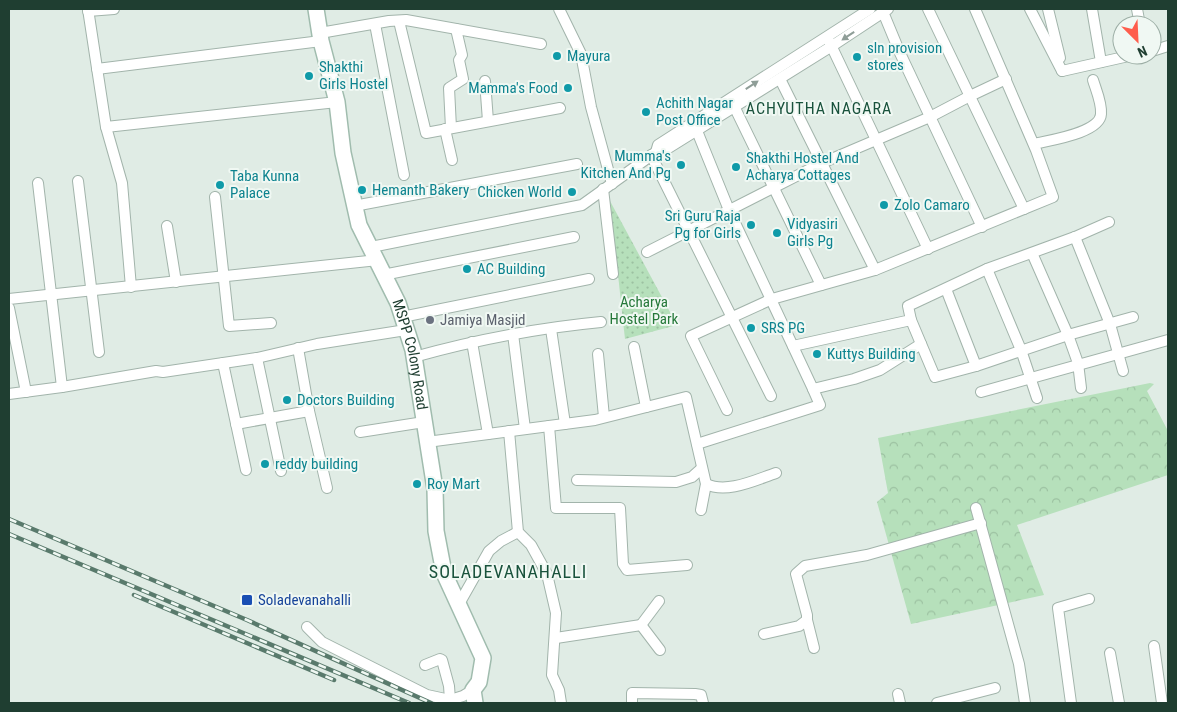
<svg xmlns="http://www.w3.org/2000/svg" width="1177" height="712" font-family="'Roboto Condensed',sans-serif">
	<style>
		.forest { fill: url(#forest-crowns) }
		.park { fill: url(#park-dots) }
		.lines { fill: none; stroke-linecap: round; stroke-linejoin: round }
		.street-casing { stroke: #a2b4ab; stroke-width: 12 }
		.secondary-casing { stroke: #a0bcae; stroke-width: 18 }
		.street { stroke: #fff; stroke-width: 10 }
		.secondary { stroke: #fff; stroke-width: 15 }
		.rail-casing { stroke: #597a6c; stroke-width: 4.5 }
		.rail { stroke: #f0f8f3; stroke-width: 2.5; stroke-dasharray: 8; stroke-linecap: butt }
		.oneway { fill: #8f9e98 }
		.culture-dot { fill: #0f9aa8; stroke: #f0f8f3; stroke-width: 2 }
		.worship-dot { fill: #6b7280; stroke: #f0f8f3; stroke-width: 2 }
		.transit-dot { fill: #1a4fb4; stroke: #f0f8f3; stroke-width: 2 }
		.labels { text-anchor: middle; stroke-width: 4; stroke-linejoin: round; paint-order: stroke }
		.culture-label { font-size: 15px; fill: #0d838f; stroke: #f0f8f3; text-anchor: start }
		.park-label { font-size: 15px; fill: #257839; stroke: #f0f8f3 }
		.worship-label { font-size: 15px; fill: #5b616d; stroke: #f0f8f3; text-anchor: start }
		.street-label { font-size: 15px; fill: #1f3e31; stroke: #f0f8f3 }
		.transit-label { font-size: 15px; fill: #164399; stroke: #f0f8f3; text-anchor: start }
		.neighbourhood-label { font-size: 16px; letter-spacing: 1px; fill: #19523c; stroke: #f0f8f3 }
		.quarter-label { font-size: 18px; letter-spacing: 1px; fill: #19523c; stroke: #f0f8f3 }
	</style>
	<defs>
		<pattern id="forest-crowns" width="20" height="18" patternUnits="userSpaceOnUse" patternTransform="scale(1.25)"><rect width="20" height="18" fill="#b6e0bb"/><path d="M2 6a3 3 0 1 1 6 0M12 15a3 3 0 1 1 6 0" fill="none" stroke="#9cc1a1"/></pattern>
		<pattern id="park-dots" width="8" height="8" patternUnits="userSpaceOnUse" patternTransform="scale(1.25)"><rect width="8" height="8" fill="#b6e0bb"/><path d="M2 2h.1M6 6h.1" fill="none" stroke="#9cc1a1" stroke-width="1.8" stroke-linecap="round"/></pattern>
	</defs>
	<rect width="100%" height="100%" fill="#e0ece5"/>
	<polygon class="forest" points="1150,383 1154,384 1147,391 1168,431 1168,475 1017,525 1044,595 911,624 877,502 888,493 878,438"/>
	<polygon class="park" points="610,201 677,325 625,339"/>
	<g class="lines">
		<defs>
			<g id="street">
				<polyline points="88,9 106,127 122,183 131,287"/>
				<polyline points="559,9 581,54 591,107 612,184"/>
				<polyline points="928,9 1024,209"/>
				<polyline points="1030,9 1062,71"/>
				<polyline points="1048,9 1060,58"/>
				<polyline points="1092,9 1101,62"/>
				<polyline points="1137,9 1140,25"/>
				<polyline points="88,11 114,9"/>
				<polyline points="883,12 900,53 982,227"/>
				<polyline points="399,21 426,133 560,108"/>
				<polyline points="375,24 404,175"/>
				<polyline points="320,33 389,21 406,20 541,44"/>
				<polyline points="829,41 928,249"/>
				<polyline points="1152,51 1168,46"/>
				<polyline points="97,69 321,41"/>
				<polyline points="1062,71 1133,55"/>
				<polyline points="780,79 875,270"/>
				<polyline points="485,81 488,121"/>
				<polyline points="732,102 821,285"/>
				<polyline points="106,127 337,102"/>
				<polyline points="451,128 449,88 463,79 459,60 462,55 456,29"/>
				<polyline points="445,129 452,160"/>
				<polyline points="697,131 729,210 813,389"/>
				<path d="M1034 144C1050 140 1100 133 1101 114 1102 103 1096 90 1093 80"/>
				<polyline points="656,152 662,152 832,46 888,9"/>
				<polyline points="651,155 771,396"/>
				<polyline points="78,181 99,352"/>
				<polyline points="38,183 62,387"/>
				<polyline points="603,189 613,274"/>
				<polyline points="215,197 229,326 271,323"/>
				<polyline points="354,206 577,164"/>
				<polyline points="167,226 176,282"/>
				<polyline points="1075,237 1110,324 1123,371"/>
				<polyline points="371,247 582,205 656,152 658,145 870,9"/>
				<polyline points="647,252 822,163 930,117 970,96 1006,79"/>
				<polyline points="1032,253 1068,335 1078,363 1081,388"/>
				<polyline points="987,269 1021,350 1037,398"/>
				<polyline points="383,275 574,237"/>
				<polyline points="946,289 976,366"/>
				<polyline points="9,299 378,260"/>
				<polyline points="9,308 26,392"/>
				<polyline points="402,317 589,279"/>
				<polyline points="911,320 935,377 976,366 1068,335 1133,317"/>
				<polyline points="551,329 565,424"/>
				<polyline points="513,334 525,429"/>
				<polyline points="472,342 488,434"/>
				<polyline points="793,346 911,320 908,306 987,269 1075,237 1109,222"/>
				<polyline points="634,347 646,407"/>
				<polyline points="298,348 309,411 327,488"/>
				<polyline points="598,354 604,417"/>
				<path d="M414 357C475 340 538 328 601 322"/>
				<polyline points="257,358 281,471"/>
				<polyline points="223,363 246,470"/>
				<polyline points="981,392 1168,340"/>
				<polyline points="9,394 62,387 156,371 163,372 257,358 317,344 406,330"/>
				<polyline points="727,410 691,336 772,299 875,270 1053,197 1036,150 975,9"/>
				<polyline points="236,424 309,411"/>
				<polyline points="549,426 556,508 620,508 623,564 627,570 687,565"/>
				<polyline points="509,431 518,532 531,545 547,574 556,613 552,675 559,690 561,703"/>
				<polyline points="360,432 424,422"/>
				<polyline points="427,442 595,420 686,397 706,484 701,510"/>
				<polyline points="697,444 820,405 813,389 854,379 880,370 921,344"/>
				<polyline points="577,480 676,482 692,477 702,468"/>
				<path d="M706 484C727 494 755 480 776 473"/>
				<polyline points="976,508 1019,664 1025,703"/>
				<polyline points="459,604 489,551 501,541 518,532"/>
				<polyline points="807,620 814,648"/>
				<polyline points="641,625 659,601"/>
				<polyline points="307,627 322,642 427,695 450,700 463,696 473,690"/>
				<polyline points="764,634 799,626 807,620 807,615 796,574 805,566 867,555 981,523"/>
				<polyline points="556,638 641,625 660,650"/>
				<polyline points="1154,646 1162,703"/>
				<polyline points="1110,653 1119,703"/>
				<polyline points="425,665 440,659 442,660 449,686 450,700"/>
				<polyline points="898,694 900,703"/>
				<polyline points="632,703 632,693 695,694 701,695 703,703"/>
				<polyline points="937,703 995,688"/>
				<polyline points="1071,703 1058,608 1089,599"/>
			</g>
			<g id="secondary">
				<path id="s1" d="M316 9 321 41 337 102 343 153 359 225 398 303 413 350 435 489 436 531 444 573 483 658 479 682 473 690 475 703"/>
			</g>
		</defs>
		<use href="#street" class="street-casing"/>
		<use href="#secondary" class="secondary-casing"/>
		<use href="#street" class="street"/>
		<use href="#secondary" class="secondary"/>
		<defs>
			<g id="rail">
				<polyline points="9,519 247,620 431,703"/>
				<polyline points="9,534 409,703"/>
				<polyline points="134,595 334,680"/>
			</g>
		</defs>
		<use href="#rail" class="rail-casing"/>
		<use href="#rail" class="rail"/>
	</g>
	<defs><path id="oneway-solid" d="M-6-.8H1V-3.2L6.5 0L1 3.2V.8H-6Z" transform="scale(1.25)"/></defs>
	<g class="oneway">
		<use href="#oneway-solid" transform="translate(848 36) rotate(146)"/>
		<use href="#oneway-solid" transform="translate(752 85) rotate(-33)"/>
	</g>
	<g class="culture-dot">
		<circle cx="557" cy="56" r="5"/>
		<circle cx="857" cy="57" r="5"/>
		<circle cx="309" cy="76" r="5"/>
		<circle cx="568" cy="88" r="5"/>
		<circle cx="646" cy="112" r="5"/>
		<circle cx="681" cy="165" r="5"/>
		<circle cx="736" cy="167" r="5"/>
		<circle cx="220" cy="185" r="5"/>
		<circle cx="362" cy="190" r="5"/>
		<circle cx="572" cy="192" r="5"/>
		<circle cx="884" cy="205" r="5"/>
		<circle cx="751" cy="225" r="5"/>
		<circle cx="777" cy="233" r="5"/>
		<circle cx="467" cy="269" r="5"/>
		<circle cx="751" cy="328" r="5"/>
		<circle cx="817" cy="354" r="5"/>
		<circle cx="287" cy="400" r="5"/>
		<circle cx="265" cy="464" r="5"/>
		<circle cx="417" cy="484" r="5"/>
	</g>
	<circle class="worship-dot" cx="430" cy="320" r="5"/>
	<rect class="transit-dot" x="241" y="594" width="12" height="12" rx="2.5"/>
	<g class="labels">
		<g class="culture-label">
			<text x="867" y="53">sln provision<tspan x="867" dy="17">stores</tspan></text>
			<text x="567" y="61">Mayura</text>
			<text x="319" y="72">Shakthi<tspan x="319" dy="17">Girls Hostel</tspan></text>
			<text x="558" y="93" text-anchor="end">Mamma's Food</text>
			<text x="656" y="108">Achith Nagar<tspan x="656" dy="17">Post Office</tspan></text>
			<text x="671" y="161" text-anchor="end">Mumma's<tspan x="671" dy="17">Kitchen And Pg</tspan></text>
			<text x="746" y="163">Shakthi Hostel And<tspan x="746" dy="17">Acharya Cottages</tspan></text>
			<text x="230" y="181">Taba Kunna<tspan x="230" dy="17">Palace</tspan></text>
			<text x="372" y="195">Hemanth Bakery</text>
			<text x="562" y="197" text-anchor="end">Chicken World</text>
			<text x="894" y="210">Zolo Camaro</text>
			<text x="741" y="221" text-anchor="end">Sri Guru Raja<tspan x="741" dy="17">Pg for Girls</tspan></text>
			<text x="787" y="229">Vidyasiri<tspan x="787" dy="17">Girls Pg</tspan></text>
			<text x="477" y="274">AC Building</text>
			<text x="761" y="333">SRS PG</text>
			<text x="827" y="359">Kuttys Building</text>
			<text x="297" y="405">Doctors Building</text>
			<text x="275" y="469">reddy building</text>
			<text x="427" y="489">Roy Mart</text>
		</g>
		<g class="park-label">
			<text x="644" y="307">Acharya<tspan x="644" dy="17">Hostel Park</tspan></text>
		</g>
		<g class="worship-label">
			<text x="440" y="325">Jamiya Masjid</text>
		</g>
		<g class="street-label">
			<text dy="5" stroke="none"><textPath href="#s1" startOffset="361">MSPP Colony Road</textPath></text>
		</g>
		<g class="transit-label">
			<text x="258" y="605">Soladevanahalli</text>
		</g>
		<g class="neighbourhood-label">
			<text x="819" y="114">ACHYUTHA NAGARA</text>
		</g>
		<g class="quarter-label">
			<text x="508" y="578">SOLADEVANAHALLI</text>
		</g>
	</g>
	<rect width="1177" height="712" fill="none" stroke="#1f3e31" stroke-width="20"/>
	<g transform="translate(1137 40) rotate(156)"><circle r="24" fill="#f0f8f3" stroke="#9caea5"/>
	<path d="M0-4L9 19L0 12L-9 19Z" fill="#fe5d4c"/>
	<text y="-8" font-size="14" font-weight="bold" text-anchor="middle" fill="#1f3e31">N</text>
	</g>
</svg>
